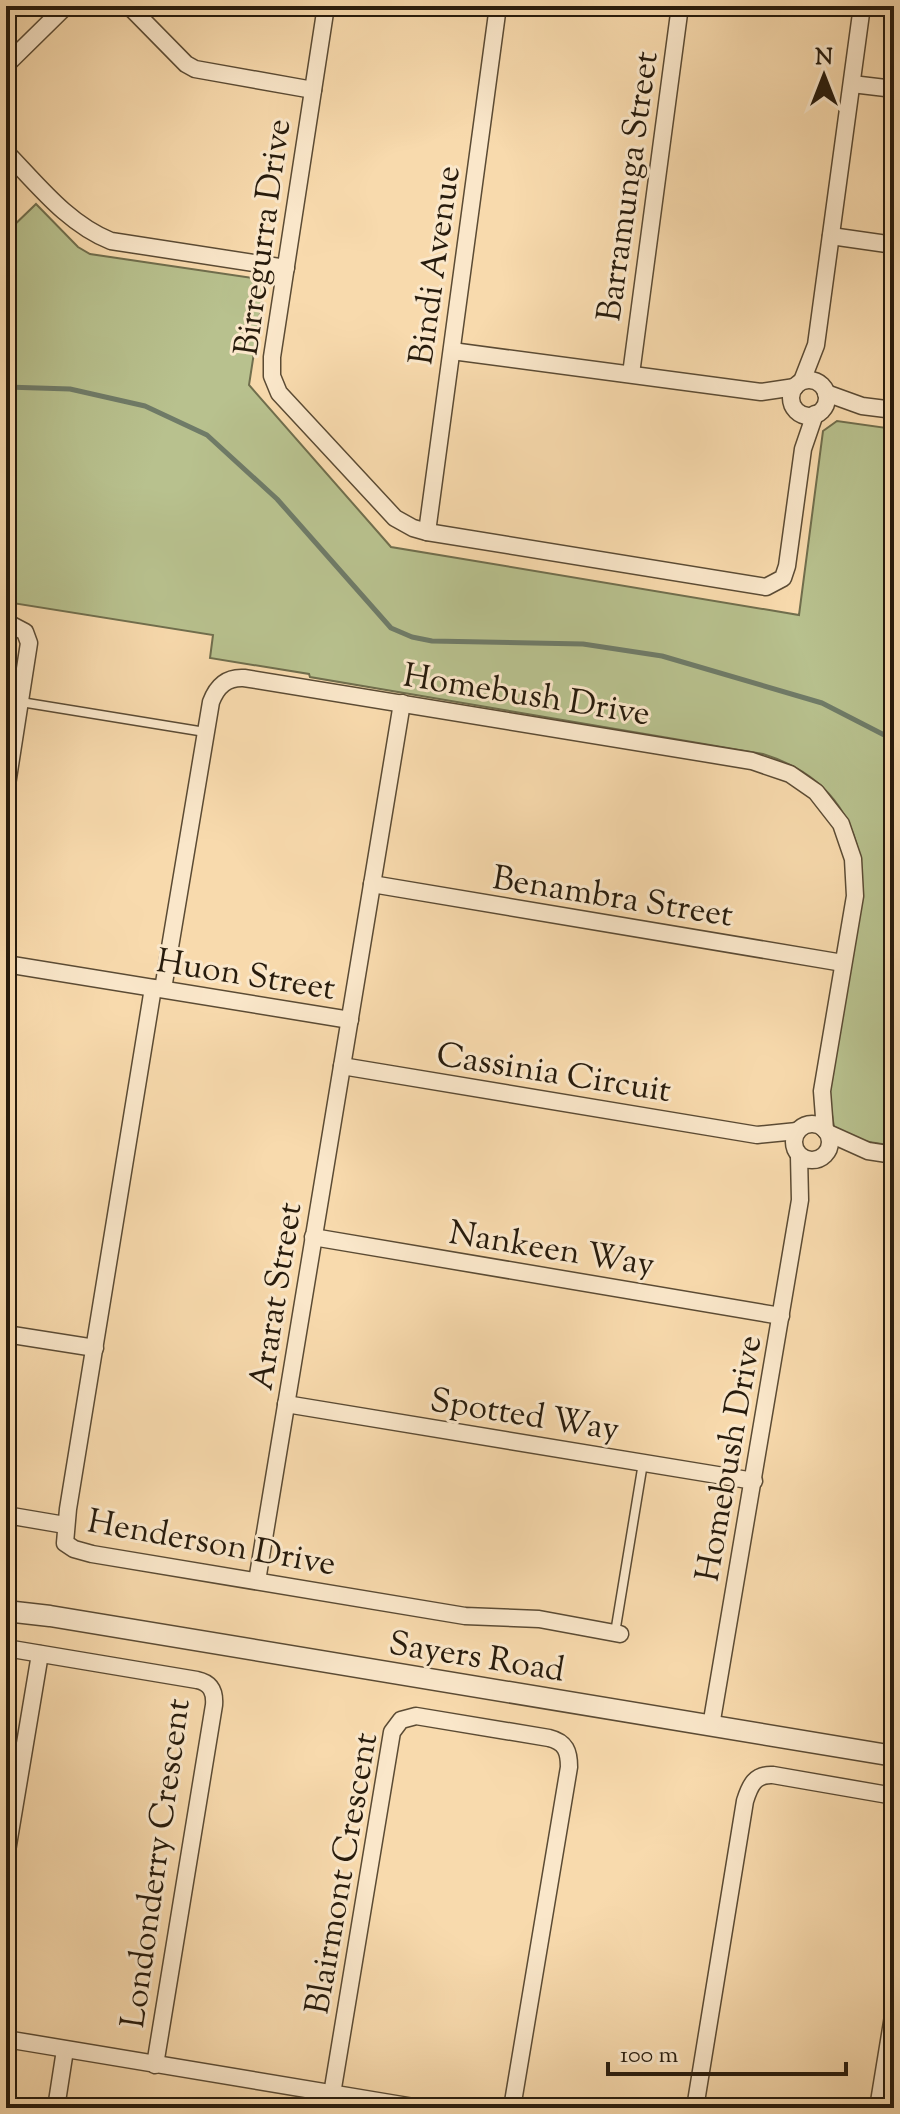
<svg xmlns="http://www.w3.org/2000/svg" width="900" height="2114" font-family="'Sorts Mill Goudy',serif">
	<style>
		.green { fill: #b8c18e; stroke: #706e4d; stroke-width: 2 }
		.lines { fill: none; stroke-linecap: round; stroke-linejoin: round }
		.stream { stroke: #6f7b68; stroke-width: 5 }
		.service-casing { stroke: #5b4b34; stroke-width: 11 }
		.minor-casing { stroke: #5b4b34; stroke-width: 19 }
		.tertiary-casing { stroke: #5b4b34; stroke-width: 23 }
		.service { stroke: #fae7ca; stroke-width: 8 }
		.minor { stroke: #fae7ca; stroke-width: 16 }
		.tertiary { stroke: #fae7ca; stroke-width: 20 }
		.labels { text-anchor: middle; stroke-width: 6; stroke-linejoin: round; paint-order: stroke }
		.street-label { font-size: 34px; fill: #271b0c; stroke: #fae7ca }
	</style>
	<rect width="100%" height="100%" fill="#f8daad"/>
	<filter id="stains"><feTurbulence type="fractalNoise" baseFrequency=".0025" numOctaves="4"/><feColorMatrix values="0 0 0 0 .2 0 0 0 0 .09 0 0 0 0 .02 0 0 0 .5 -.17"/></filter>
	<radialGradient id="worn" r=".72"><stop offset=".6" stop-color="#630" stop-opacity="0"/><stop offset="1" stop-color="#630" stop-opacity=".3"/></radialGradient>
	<path class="green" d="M36 204 78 247 90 254 259 279 264 288 249 385 391 547 799 615 823 431 837 421 894 429V1146L863 1141 834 1127 829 1097 862 897C865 826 831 775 763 754L310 677 309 674 210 658 213 635 6 602V233Z"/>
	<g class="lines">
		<polyline class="stream" points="6,387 70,389 145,406 207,435 277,499 391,628 412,637 432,641 583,644 662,656 822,703 894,740"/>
		<defs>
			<g id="service">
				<polyline points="21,702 205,732"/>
				<polyline points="615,1633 643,1463"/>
			</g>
			<g id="minor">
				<polyline points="129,6 186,64 195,69 313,90"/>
				<polyline points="326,6 272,357 272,376 279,393 395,518 413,528 427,532 766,587 783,578 787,566 803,449 815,414"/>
				<polyline points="6,65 66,6"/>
				<polyline points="852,84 894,89"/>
				<path d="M6 152C38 185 68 224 111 241L286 268"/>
				<polyline points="831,236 894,245"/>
				<polyline points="452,351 761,392 795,387"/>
				<polyline points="631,374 680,6"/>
				<circle cx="809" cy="398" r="18"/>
				<polyline points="802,381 816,345 862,6"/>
				<polyline points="826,393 862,406 894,410"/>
				<polyline points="427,532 498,6"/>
				<polyline points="6,622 25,632 29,643 6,791"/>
				<polyline points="372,884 843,963"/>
				<polyline points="6,964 350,1020"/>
				<polyline points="153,988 68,1509 65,1543 74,1549 92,1554 465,1616 539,1619 620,1634"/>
				<path d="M163 989 211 702C217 686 227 677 244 678L752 761 790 774 816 792 841 824 853 859 855 896 822 1091 825 1130"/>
				<polyline points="342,1066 757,1135 797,1131"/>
				<circle cx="812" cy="1142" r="18"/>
				<polyline points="828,1133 868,1151 894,1155"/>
				<polyline points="313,1237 781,1316"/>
				<polyline points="6,1334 95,1348"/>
				<polyline points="286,1404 754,1481"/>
				<polyline points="6,1515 65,1525"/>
				<polyline points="257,1581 402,703"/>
				<path d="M6 1648 197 1680C211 1683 215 1692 214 1705L155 2065"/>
				<polyline points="711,1726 800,1200 799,1156"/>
				<polyline points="6,1857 40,1654"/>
				<polyline points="6,2039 420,2108"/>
				<path d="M332 2094 392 1732 401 1720 416 1716 549 1738C566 1742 569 1752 569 1767L512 2108"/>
				<polyline points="56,2108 65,2050"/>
				<path d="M695 2108 745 1801C750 1785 755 1774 773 1775L894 1796"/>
				<polyline points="878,2108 894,2010"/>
			</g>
			<polyline id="tertiary" points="6,1611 50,1616 894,1756"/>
		</defs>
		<use href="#service" class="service-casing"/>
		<use href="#minor" class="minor-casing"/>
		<use href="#tertiary" class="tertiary-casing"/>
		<use href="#service" class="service"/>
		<use href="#minor" class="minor"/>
		<use href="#tertiary" class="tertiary"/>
	</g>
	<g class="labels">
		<g class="street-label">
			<text transform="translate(626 186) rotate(-82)" y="12">Barramunga Street</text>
			<text transform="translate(261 237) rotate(-82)" y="12">Birregurra Drive</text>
			<text transform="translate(433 265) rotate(-82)" y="12">Bindi Avenue</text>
			<text transform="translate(527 693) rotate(9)" y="12">Homebush Drive</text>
			<text transform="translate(613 895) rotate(9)" y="12">Benambra Street</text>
			<text transform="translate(246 973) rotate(9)" y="12">Huon Street</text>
			<text transform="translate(554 1071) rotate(9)" y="12">Cassinia Circuit</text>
			<text transform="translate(552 1247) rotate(9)" y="12">Nankeen Way</text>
			<text transform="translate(274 1296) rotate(-81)" y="12">Ararat Street</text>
			<text transform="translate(525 1413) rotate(9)" y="12">Spotted Way</text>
			<text transform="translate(727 1458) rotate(-80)" y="12">Homebush Drive</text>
			<text transform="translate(212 1541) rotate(10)" y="12">Henderson Drive</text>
			<text transform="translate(477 1655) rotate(9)" y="12">Sayers Road</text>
			<text transform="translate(154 1863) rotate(-82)" y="12">Londonderry Crescent</text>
			<text transform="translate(340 1873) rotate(-80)" y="12">Blairmont Crescent</text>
		</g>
	</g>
	<rect width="900" height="2114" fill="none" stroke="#f8daad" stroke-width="32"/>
	<rect x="8" y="8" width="884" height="2098" fill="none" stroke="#271b0c" stroke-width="4"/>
	<rect x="16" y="16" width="868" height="2082" fill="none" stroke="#271b0c" stroke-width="2"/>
	<g transform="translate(824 76)" stroke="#fae7ca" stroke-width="6" paint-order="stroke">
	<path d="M0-6L14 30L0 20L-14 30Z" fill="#271b0c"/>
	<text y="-12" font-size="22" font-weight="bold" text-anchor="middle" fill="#271b0c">N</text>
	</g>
	<path d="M608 2062v12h238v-12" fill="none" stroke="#271b0c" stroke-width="4"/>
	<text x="620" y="2062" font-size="24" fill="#271b0c" stroke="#fae7ca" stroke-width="6" paint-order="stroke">100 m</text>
	<rect width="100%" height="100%" filter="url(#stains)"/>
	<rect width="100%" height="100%" fill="url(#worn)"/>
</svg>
